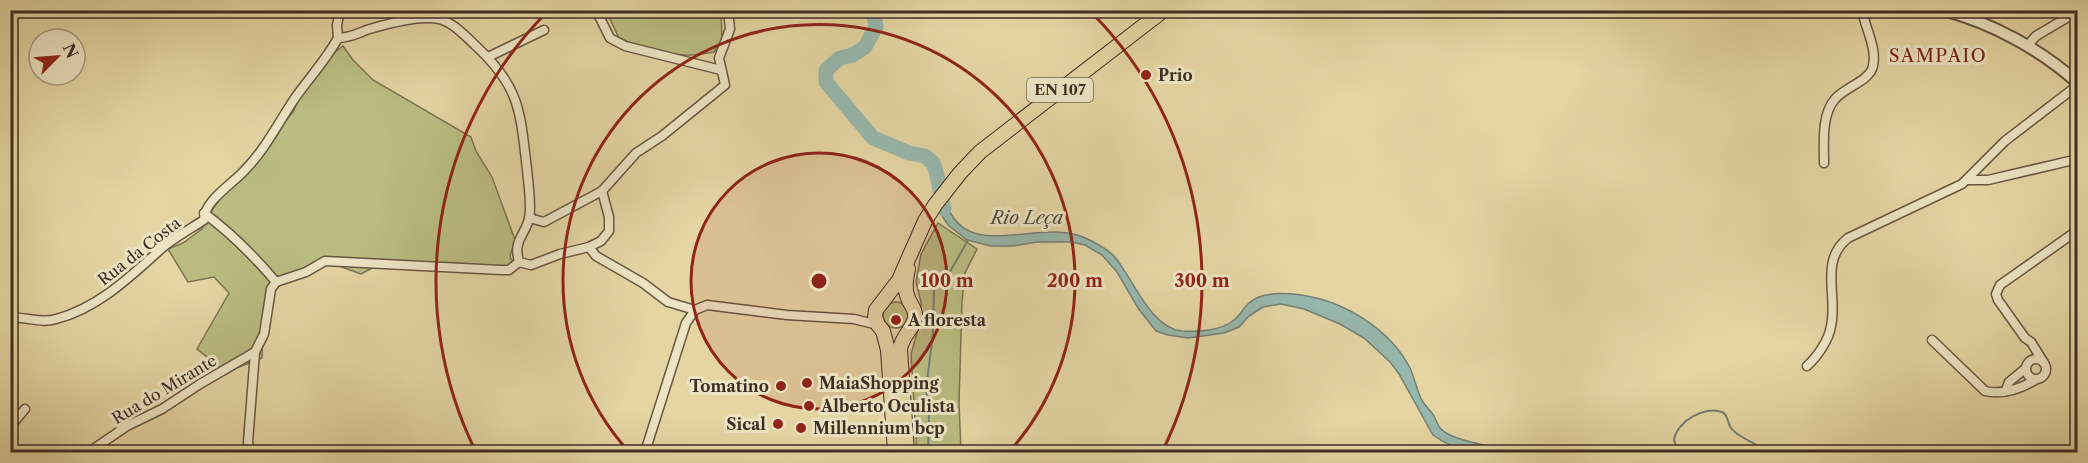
<svg xmlns="http://www.w3.org/2000/svg" width="2088" height="463" font-family="'Libre Caslon Text',serif">
	<style>
		.green { fill: #babc81; stroke: #7c7453; stroke-width: 1.5 }
		.water { fill: #97b8ad; stroke: #748077; stroke-width: 1.5 }
		.lines { fill: none; stroke-linecap: round; stroke-linejoin: round }
		.stream { stroke: #748077; stroke-width: 2 }
		.river { stroke: #97b8ad; stroke-width: 15 }
		.minor-casing { stroke: #685744; stroke-width: 11 }
		.tertiary-casing { stroke: #685744; stroke-width: 14 }
		.primary-casing { stroke: #3f2d25; stroke-width: 16 }
		.minor { stroke: #ede4c3; stroke-width: 8 }
		.tertiary { stroke: #ede4c3; stroke-width: 10 }
		.primary { stroke: #e4d5a3; stroke-width: 14 }
		.ring { fill: none; stroke: #8f2418; stroke-width: 3 }
		.poi-dot { fill: #8f2418; stroke: #ede4c3; stroke-width: 2 }
		.labels { text-anchor: middle; stroke-width: 6; stroke-linejoin: round; paint-order: stroke }
		.shield { fill: #ede4c3; stroke: #736454; stroke-width: 1.5 }
		.shield-label { font-size: 15px; font-weight: bold; fill: #3f2d25 }
		.poi-label { font-size: 16px; font-weight: bold; fill: #3f2d25; stroke: #ede4c3; text-anchor: start }
		.street-label { font-size: 16px; fill: #3f2d25; stroke: #ede4c3 }
		.neighbourhood-label { font-size: 18px; letter-spacing: 1.5px; fill: #7a1f14; stroke: #ede4c3 }
		.water-label { font-size: 18px; font-style: italic; fill: #514940; stroke: #ede4c3 }
		.centre { fill: #8f2418; stroke: #ede4c3; stroke-width: 3 }
		.ring-label { font-size: 18px; text-anchor: middle; font-weight: bold; fill: #8f2418; stroke: #ede4c3; stroke-width: 6; stroke-linejoin: round; paint-order: stroke }
	</style>
	<rect width="100%" height="100%" fill="#e4d5a3"/>
	<filter id="stains"><feTurbulence type="fractalNoise" baseFrequency=".00333" numOctaves="4"/><feColorMatrix values="0 0 0 0 .2 0 0 0 0 .09 0 0 0 0 .02 0 0 0 .5 -.17"/></filter>
	<radialGradient id="worn" r=".72"><stop offset=".6" stop-color="#630" stop-opacity="0"/><stop offset="1" stop-color="#630" stop-opacity=".3"/></radialGradient>
	<g class="green">
		<path d="M606 11H721L722 41 714 52C678 60 652 52 619 38Z"/>
		<path d="M343 46 353 60 373 80 471 137 476 151 492 177 515 240 510 256 514 267 473 273 376 266 361 274 325 261C309 269 284 277 273 293 265 304 262 344 262 358L226 372 197 349 229 293 214 277 188 282 168 249 183 243 202 229 214 207 238 176 293 112 305 86 331 55Z"/>
		<polygon points="938,223 977,249 965,273 962,302 959,402 961,452 917,452 911,354 921,319 921,302 916,282 921,254"/>
		<circle cx="896" cy="315" r="13"/>
	</g>
	<path class="water" d="M944 194C959 268 1036 217 1083 237 1093 241 1107 249 1114 256 1133 278 1150 328 1182 331 1197 332 1221 331 1234 320 1240 316 1243 308 1249 303 1262 291 1285 293 1301 295 1344 301 1390 329 1410 368 1415 379 1417 392 1423 402 1426 407 1431 411 1434 416 1436 420 1438 425 1440 428 1454 443 1494 445 1513 452 1485 452 1456 453 1433 435L1399 374 1390 362 1364 338 1340 324 1304 309 1281 304 1263 307 1249 316 1239 327 1224 333 1188 338 1168 335 1156 331 1138 308 1117 272 1102 255 1085 245 1071 242H1037L1013 246H991L967 240 948 225 935 205Z"/>
	<g class="lines">
		<g class="stream">
			<polyline points="928,452 929,411 926,389 933,333 934,287 951,270 968,240"/>
			<path d="M1678 452 1674 440C1676 422 1705 405 1722 412 1729 415 1727 423 1731 428 1740 440 1758 442 1765 452"/>
		</g>
		<polyline class="river" points="873,10 876,27 865,47 853,55 840,58 826,70 826,82 873,138 909,153 925,156 933,163 936,171 944,209"/>
		<defs>
			<g id="minor">
				<polyline points="596,10 610,38 625,46 721,70"/>
				<path d="M338 38C355 37 358 32 373 28 390 23 413 17 431 18 450 18 463 34 476 46 521 88 520 112 527 169 528 182 532 207 529 219 524 237 513 240 519 262"/>
				<polyline points="338,38 337,25 340,10"/>
				<polyline points="2027,46 2036,36 2078,11"/>
				<polyline points="488,57 544,30"/>
				<path d="M1824 163C1824 144 1821 115 1835 99 1845 87 1870 81 1873 66 1877 47 1865 28 1862 10"/>
				<polyline points="1967,180 1988,180 2078,159"/>
				<path d="M204 213C231 233 254 256 276 282"/>
				<polyline points="529,218 544,222 602,191 636,153 662,136 725,85 719,58 730,29 728,10"/>
				<polyline points="589,247 596,256 643,283 668,302 695,310 707,305 787,315 854,319 878,325"/>
				<polyline points="519,262 531,265 560,254 589,247 601,241 609,231 609,217 602,191"/>
				<path d="M10 318C26 316 40 324 56 319 98 308 130 277 162 248 174 238 190 229 204 220 204 201 231 185 244 171 265 150 278 123 295 98 309 78 326 60 338 38"/>
				<path d="M1932 340 1985 391C2002 395 2020 389 2035 380"/>
				<circle cx="2036" cy="369" r="10"/>
				<polyline points="2044,363 2031,342 2025,338 1998,300 1996,294 2000,285 2078,230"/>
				<path d="M1807 366C1817 357 1829 340 1831 326 1838 296 1819 261 1848 238L1962 184 2005 141 2078 85"/>
				<polyline points="2006,390 2009,382 2026,368"/>
				<polyline points="10,427 25,409"/>
				<polyline points="89,452 127,426 162,409 200,384 255,352"/>
				<polyline points="250,452 248,442 255,352 264,334 271,289 276,282 306,272 325,261 501,270 509,270 519,262"/>
				<polyline points="645,452 686,323 695,310"/>
			</g>
			<path id="tertiary" d="M1943 10C1992 23 2040 49 2078 83"/>
			<g id="primary">
				<polyline points="895,452 888,350 883,331 878,325 875,317 876,310 899,280 925,221 935,205 960,173 980,152 1164,10"/>
				<path d="M907 452 900 349C903 333 916 327 915 315 915 308 910 304 908 298 904 289 906 279 908 269"/>
			</g>
		</defs>
		<use href="#minor" class="minor-casing"/>
		<use href="#tertiary" class="tertiary-casing"/>
		<use href="#primary" class="primary-casing"/>
		<use href="#minor" class="minor"/>
		<use href="#tertiary" class="tertiary"/>
		<use href="#primary" class="primary"/>
	</g>
	<circle cx="819" cy="281" r="128" fill="#8f2418" fill-opacity=".12"/>
	<g class="ring">
		<circle cx="819" cy="281" r="128"/>
		<path d="M629 452A256 256 0 1 1 1009 452"/>
		<path d="M476 452A383 383 0 0 1 546 13M1092 13A383 383 0 0 1 1162 452"/>
	</g>
	<g class="poi-dot">
		<circle cx="1146" cy="75" r="6"/>
		<circle cx="896" cy="320" r="6"/>
		<circle cx="807" cy="383" r="6"/>
		<circle cx="781" cy="386" r="6"/>
		<circle cx="809" cy="406" r="6"/>
		<circle cx="778" cy="424" r="6"/>
		<circle cx="801" cy="428" r="6"/>
	</g>
	<g class="labels">
		<rect class="shield" x="1027" y="78" width="66" height="24" rx="4.5"/>
		<g class="shield-label">
			<text x="1060" y="95">EN 107</text>
		</g>
		<g class="poi-label">
			<text x="1158" y="81">Prio</text>
			<text x="908" y="326">A floresta</text>
			<text x="819" y="389">MaiaShopping</text>
			<text x="769" y="392" text-anchor="end">Tomatino</text>
			<text x="821" y="412">Alberto Oculista</text>
			<text x="766" y="430" text-anchor="end">Sical</text>
			<text x="813" y="434">Millennium bcp</text>
		</g>
		<g class="street-label">
			<text transform="translate(139 251) rotate(-38)" y="6">Rua da Costa</text>
			<text transform="translate(164 389) rotate(-31)" y="6">Rua do Mirante</text>
		</g>
		<g class="neighbourhood-label">
			<text x="1938" y="62">SAMPAIO</text>
		</g>
		<g class="water-label">
			<text x="1027" y="224">Rio Leça</text>
		</g>
	</g>
	<circle cx="819" cy="281" r="9" class="centre"/>
	<g class="ring-label">
		<text x="947" y="287">100 m</text>
		<text x="1075" y="287">200 m</text>
		<text x="1202" y="287">300 m</text>
	</g>
	<rect width="2088" height="463" fill="none" stroke="#e4d5a3" stroke-width="36"/>
	<rect x="12" y="12" width="2064" height="439" fill="none" stroke="#3f2d25" stroke-width="3"/>
	<rect x="18" y="18" width="2052" height="427" fill="none" stroke="#3f2d25" stroke-width="1.5"/>
	<g transform="translate(57 57) rotate(65)"><circle r="28" fill="#ede4c3" stroke="#a79b84" stroke-width="1.5"/>
	<path d="M0-4.5L10 22L0 15L-10 22Z" fill="#8f2418"/>
	<text y="-9" font-size="16" font-weight="bold" text-anchor="middle" fill="#3f2d25">N</text>
	</g>
	<rect width="100%" height="100%" filter="url(#stains)"/>
	<rect width="100%" height="100%" fill="url(#worn)"/>
</svg>
